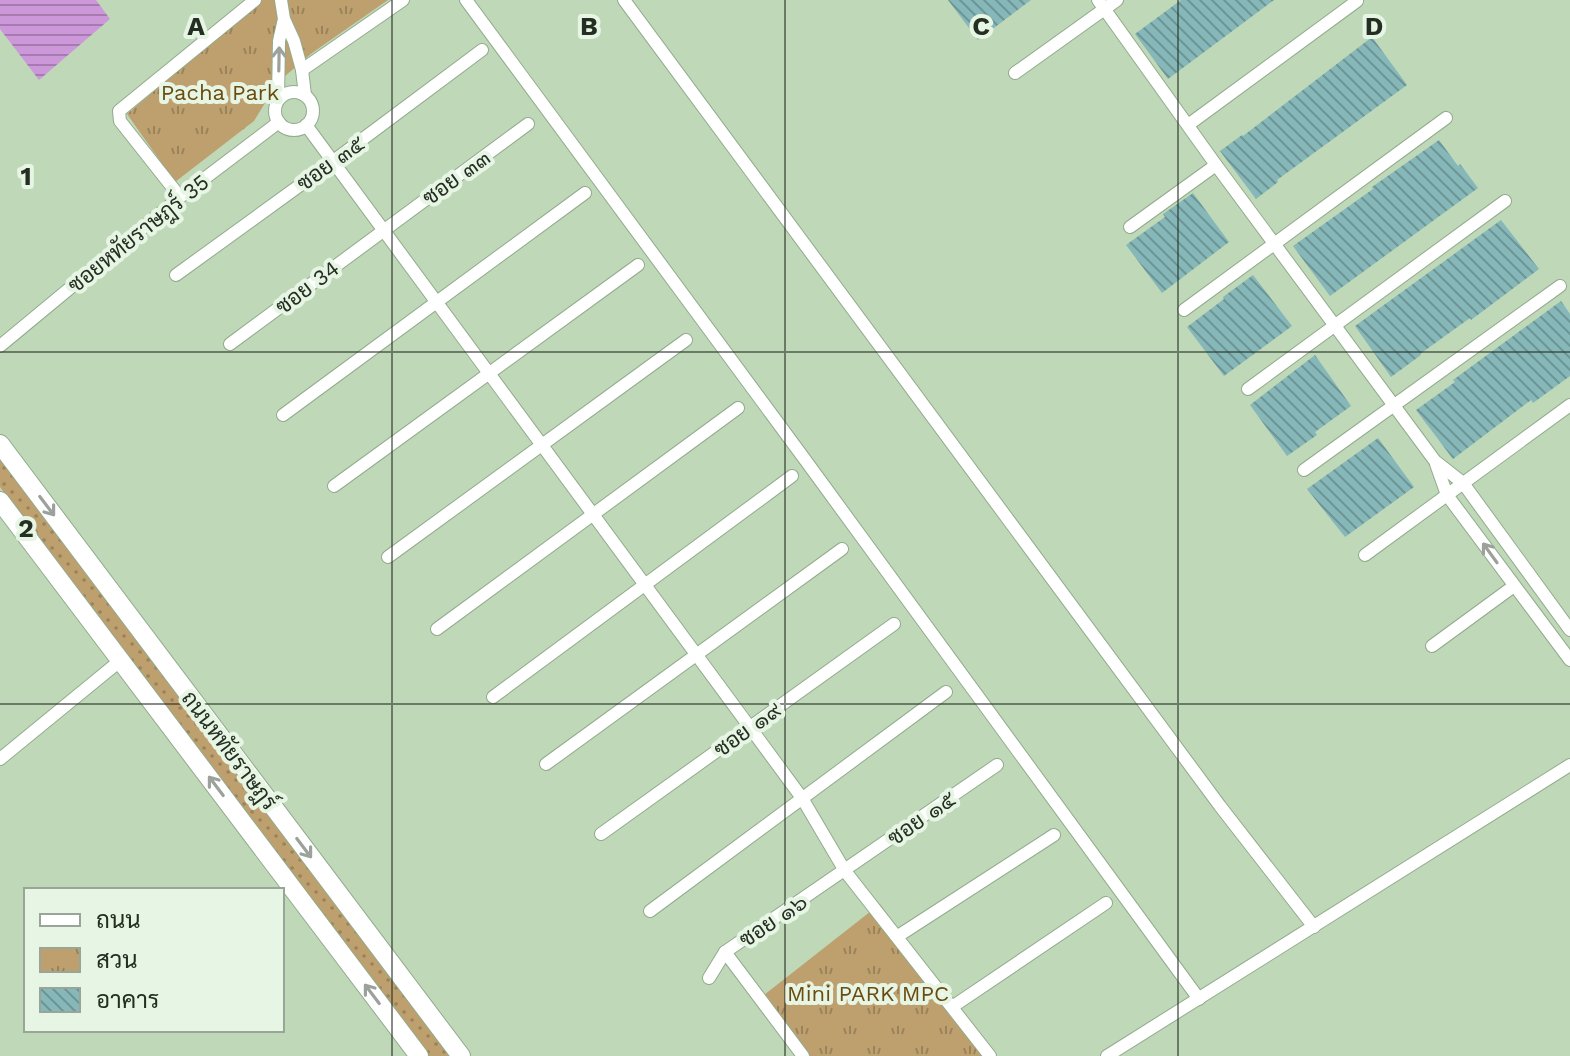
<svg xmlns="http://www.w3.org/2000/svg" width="1570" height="1056" font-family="'Work Sans',Sarabun,sans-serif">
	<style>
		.grass { fill: url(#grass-dots) }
		.park { fill: url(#park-tufts) }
		.water { fill: url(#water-rules) }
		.building { fill: url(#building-back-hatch) }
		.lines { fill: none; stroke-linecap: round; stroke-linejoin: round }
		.minor-casing { stroke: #92ab8d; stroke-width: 14 }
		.secondary-casing { stroke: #92ab8d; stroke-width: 20 }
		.minor { stroke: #fff; stroke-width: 12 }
		.secondary { stroke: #fff; stroke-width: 18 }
		.oneway { stroke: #9ca19c }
		.grid { fill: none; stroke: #242e22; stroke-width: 2; stroke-opacity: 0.55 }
		.labels { text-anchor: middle; stroke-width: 8; stroke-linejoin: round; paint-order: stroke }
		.park-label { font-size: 22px; fill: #6a4c10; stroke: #e7f5e4 }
		.street-label { font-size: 22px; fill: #242e22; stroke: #e7f5e4 }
		.grid-label { font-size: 26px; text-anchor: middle; font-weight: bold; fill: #242e22; stroke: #e7f5e4; stroke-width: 8; stroke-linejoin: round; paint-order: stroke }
	</style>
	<defs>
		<pattern id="grass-dots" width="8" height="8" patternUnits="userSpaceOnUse" patternTransform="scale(2)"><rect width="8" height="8" fill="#bea06e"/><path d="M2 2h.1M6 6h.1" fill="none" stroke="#9a835a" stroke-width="1.8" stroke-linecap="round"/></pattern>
		<pattern id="park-tufts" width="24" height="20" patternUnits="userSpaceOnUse" patternTransform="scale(2)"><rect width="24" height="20" fill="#bea06e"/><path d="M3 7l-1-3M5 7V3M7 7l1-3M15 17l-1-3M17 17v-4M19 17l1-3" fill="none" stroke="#9a835a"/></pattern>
		<pattern id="water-rules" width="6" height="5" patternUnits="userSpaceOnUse" patternTransform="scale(2)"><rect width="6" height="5" fill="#cd98d9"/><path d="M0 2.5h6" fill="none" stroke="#a67cb0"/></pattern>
		<pattern id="building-back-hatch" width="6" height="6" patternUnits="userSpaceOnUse" patternTransform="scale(2)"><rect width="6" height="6" fill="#86b7b9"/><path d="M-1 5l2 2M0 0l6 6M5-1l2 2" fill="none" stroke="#6d9596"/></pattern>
	</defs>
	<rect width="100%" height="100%" fill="#bed8b8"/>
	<polygon class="grass" points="0,457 452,1056 428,1056 0,487"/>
	<g class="park">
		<polygon points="261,0 388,0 312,53 271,88 265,103 254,121 175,182 127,114"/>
		<polygon points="880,904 991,1056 810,1056 764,995"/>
	</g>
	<polygon class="water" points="0,0 96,0 110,19 39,80 0,29"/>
	<g class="building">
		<polygon points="948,0 1031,0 978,40"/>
		<polygon points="1181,0 1274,0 1168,79 1135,34"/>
		<polygon points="1372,37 1407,85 1277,180 1278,182 1256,199 1220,151 1242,135 1243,136"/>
		<polygon points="1439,140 1458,166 1460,164 1478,188 1330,296 1293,246 1373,189 1372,187"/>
		<polygon points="1193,193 1229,242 1162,293 1126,245 1165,217 1163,214"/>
		<polygon points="1501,220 1539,269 1471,320 1470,318 1420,354 1421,355 1391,377 1355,326"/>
		<polygon points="1253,275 1292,326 1224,376 1187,327 1224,299 1223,297"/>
		<polygon points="1561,301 1570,314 1570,376 1533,403 1531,400 1453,459 1416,410 1455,382 1453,380"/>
		<polygon points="1315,355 1351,406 1315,432 1317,435 1287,456 1250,405"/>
		<polygon points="1378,438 1414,487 1345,537 1307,489"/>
	</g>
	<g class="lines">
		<defs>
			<g id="minor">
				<polyline points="281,0 284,19 294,41 302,70 305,95"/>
				<polyline points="466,0 806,461 1199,999"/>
				<polyline points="624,0 1220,806 1314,927"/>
				<polyline points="1098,0 1216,165 1435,461 1463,483 1570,630"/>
				<polyline points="302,70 403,0"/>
				<polyline points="1015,73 1117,0"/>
				<circle cx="294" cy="111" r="19"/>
				<polyline points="278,100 279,41 284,19"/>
				<polyline points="306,125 802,798 845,871 990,1056"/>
				<polyline points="1188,125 1357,1"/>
				<polyline points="180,197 120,121 119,111 255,0"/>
				<polyline points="1130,227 1216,165"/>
				<polyline points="176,275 332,162 482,50"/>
				<polyline points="1184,310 1446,118"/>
				<polyline points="230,344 528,124"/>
				<polyline points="0,346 180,197 279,122"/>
				<polyline points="1248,389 1505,201"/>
				<polyline points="283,415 585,193"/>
				<polyline points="1436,464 1447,495 1570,660"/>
				<polyline points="1304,470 1560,286"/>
				<polyline points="334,486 638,265"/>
				<polyline points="1365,555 1570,405"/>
				<polyline points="388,557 686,340"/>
				<polyline points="437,629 738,408"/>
				<polyline points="1432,646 1514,586"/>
				<polyline points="493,697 792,476"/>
				<polyline points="0,759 121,660"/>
				<polyline points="546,764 842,549"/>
				<polyline points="601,834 894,624"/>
				<polyline points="650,911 946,692"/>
				<polyline points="898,936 1054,835"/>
				<polyline points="725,952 803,1056"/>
				<polyline points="709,978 725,952 997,765"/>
				<polyline points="952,1007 1106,903"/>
				<polyline points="1107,1056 1570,765"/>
			</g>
			<g id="secondary">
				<polyline points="0,444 461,1056"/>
				<polyline points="0,501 419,1056"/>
			</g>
		</defs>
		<use href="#minor" class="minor-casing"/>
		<use href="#secondary" class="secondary-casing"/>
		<use href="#minor" class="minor"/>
		<use href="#secondary" class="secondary"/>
	</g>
	<defs><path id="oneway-shaft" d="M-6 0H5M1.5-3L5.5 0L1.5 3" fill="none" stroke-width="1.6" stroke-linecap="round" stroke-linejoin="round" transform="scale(2)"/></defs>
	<g class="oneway">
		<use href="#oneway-shaft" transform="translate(279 59) rotate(-89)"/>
		<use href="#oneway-shaft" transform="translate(47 506) rotate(53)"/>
		<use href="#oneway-shaft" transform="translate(1490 553) rotate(-126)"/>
		<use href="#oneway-shaft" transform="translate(216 786) rotate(-127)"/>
		<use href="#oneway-shaft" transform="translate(304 848) rotate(53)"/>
		<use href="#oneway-shaft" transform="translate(372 994) rotate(-127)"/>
	</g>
	<path class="grid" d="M392 0V1056M785 0V1056M1178 0V1056M0 352H1570M0 704H1570"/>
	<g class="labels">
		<g class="park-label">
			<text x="220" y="100">Pacha Park</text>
			<text x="868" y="1001">Mini PARK MPC</text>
		</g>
		<g class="street-label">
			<text transform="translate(330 163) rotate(-36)" y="8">ซอย ๓๕</text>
			<text transform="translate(456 177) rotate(-36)" y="8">ซอย ๓๓</text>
			<text transform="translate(138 233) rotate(-39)" y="8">ซอยหทัยราษฎร์ 35</text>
			<text transform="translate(307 287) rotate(-37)" y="8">ซอย 34</text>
			<text transform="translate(747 729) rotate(-36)" y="8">ซอย ๑๙</text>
			<text transform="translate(230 750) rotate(53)" y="8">ถนนหทัยราษฎร์</text>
			<text transform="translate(921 818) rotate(-35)" y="8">ซอย ๑๕</text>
			<text transform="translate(773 920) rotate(-34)" y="8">ซอย ๑๖</text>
		</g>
	</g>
	<g class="grid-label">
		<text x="196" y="35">A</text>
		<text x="589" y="35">B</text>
		<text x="981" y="35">C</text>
		<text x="1374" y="35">D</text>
		<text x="26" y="185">1</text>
		<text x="26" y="537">2</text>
	</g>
	<rect x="24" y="888" width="260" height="144" fill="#e7f5e4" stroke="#99a596" stroke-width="2"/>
	<rect x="40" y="914" width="40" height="12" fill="#ffffff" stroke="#99a596" stroke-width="2"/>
	<text x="96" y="928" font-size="24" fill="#242e22">ถนน</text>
	<rect x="40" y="948" width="40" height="24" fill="url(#park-tufts)" stroke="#99a596" stroke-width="2"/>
	<text x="96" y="968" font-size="24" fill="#242e22">สวน</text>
	<rect x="40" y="988" width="40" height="24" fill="url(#building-back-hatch)" stroke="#99a596" stroke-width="2"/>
	<text x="96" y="1008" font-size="24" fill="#242e22">อาคาร</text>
</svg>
